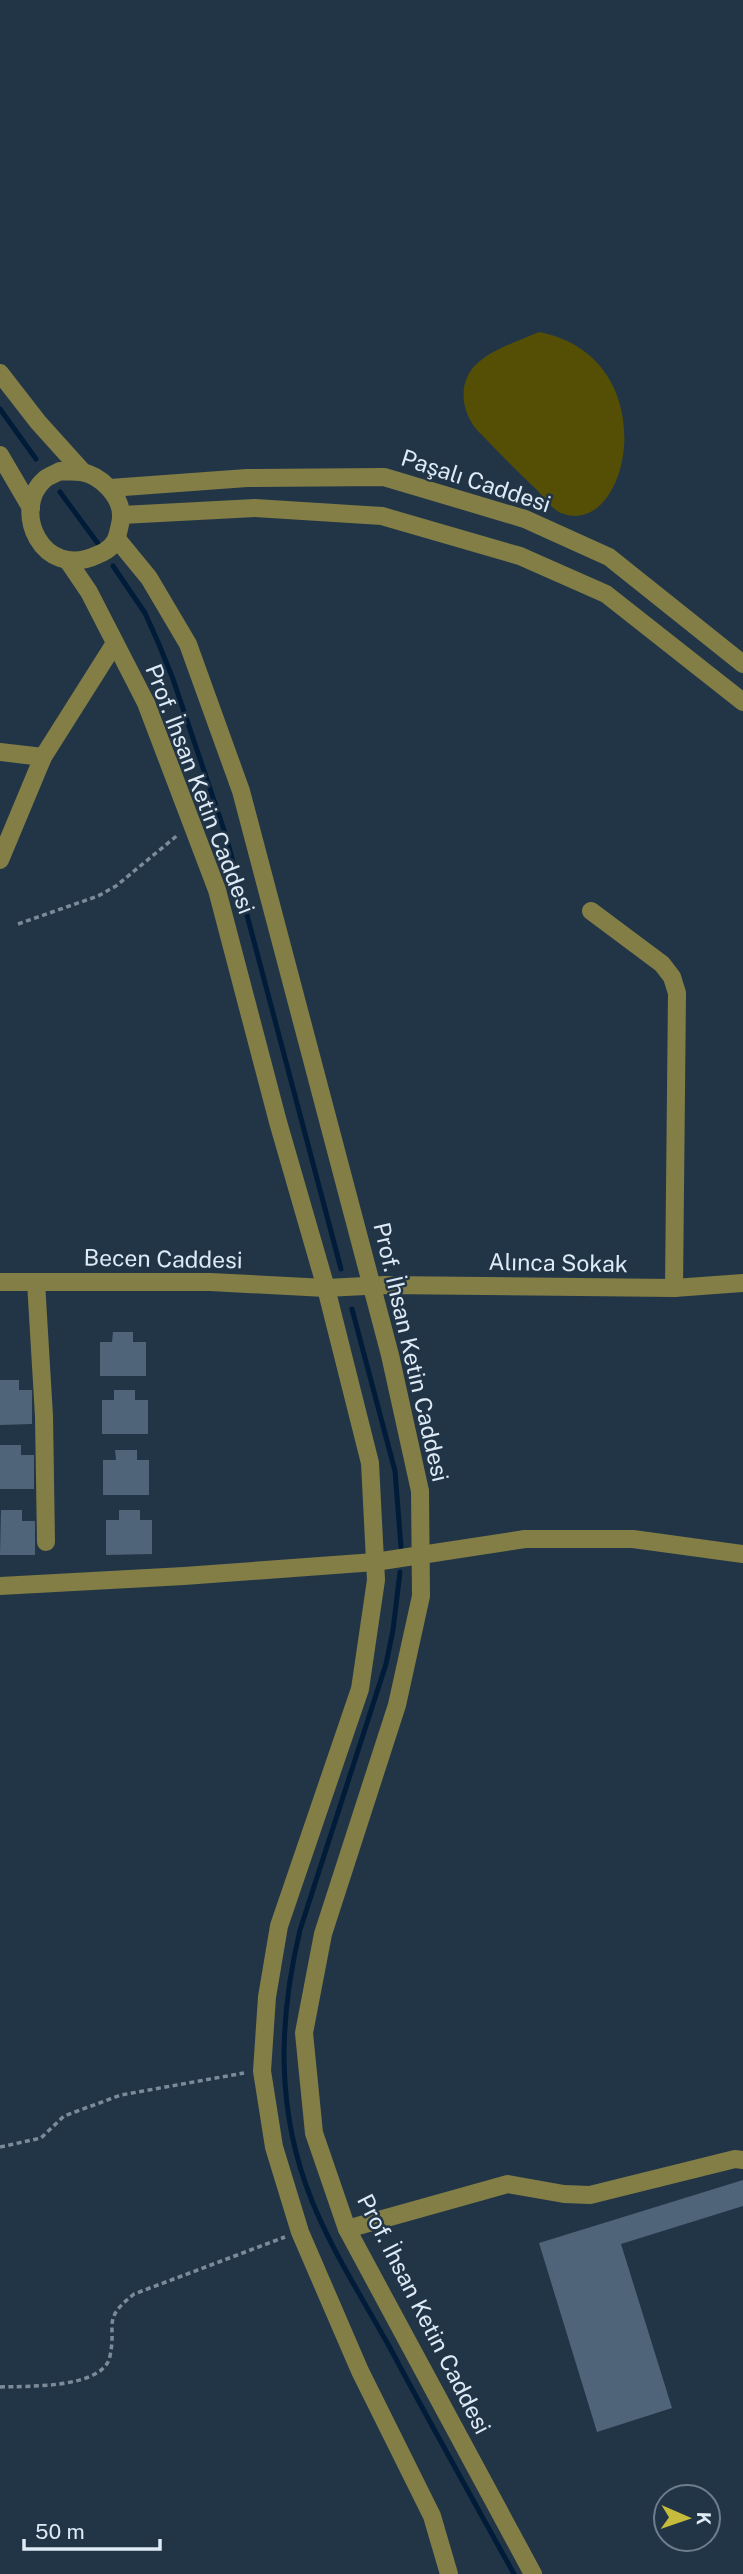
<svg xmlns="http://www.w3.org/2000/svg" width="743" height="2574" font-family="'Public Sans',sans-serif">
	<style>
		.grass { fill: #554f06 }
		.lines { fill: none; stroke-linecap: round; stroke-linejoin: round }
		.stream { stroke: #001c38; stroke-width: 5 }
		.building { fill: #4f6478 }
		.path { stroke: #7b8b9a; stroke-width: 3.5; stroke-dasharray: 5 3.5; stroke-linecap: butt }
		.minor { stroke: #827e46; stroke-width: 18 }
		.labels { text-anchor: middle; stroke-width: 5; stroke-linejoin: round; paint-order: stroke }
		.street-label { font-size: 23px; fill: #deeaf5; stroke: #223547 }
	</style>
	<rect width="100%" height="100%" fill="#223547"/>
	<path class="grass" d="M539 332C668 357 630 541 561 513 553 510 544 498 538 491 517 471 497 451 477 430 460 410 457 379 480 361 496 348 521 340 539 332Z"/>
	<g class="lines">
		<g class="stream">
			<polyline points="0,409 36,459"/>
			<polyline points="60,492 99,545"/>
			<polyline points="113,566 145,613 158,642 173,679 226,836 341,1269"/>
			<polyline points="352,1309 395,1471 401,1547"/>
			<path d="M400 1572 393 1630 386 1664 300 1930C278 2022 276 2112 312 2201 332 2251 363 2299 389 2346 430 2423 472 2498 514 2574"/>
		</g>
	</g>
	<g class="building">
		<polygon points="113,1332 133,1332 133,1342 146,1342 146,1376 100,1376 100,1342 112,1342"/>
		<polygon points="0,1380 19,1380 19,1390 32,1390 32,1424 0,1425"/>
		<polygon points="114,1390 135,1390 135,1400 148,1400 148,1434 102,1434 102,1400 114,1400"/>
		<polygon points="0,1445 21,1445 21,1455 34,1455 34,1489 0,1489"/>
		<polygon points="115,1450 137,1450 137,1460 149,1460 149,1495 103,1495 103,1460 116,1460"/>
		<polygon points="1,1510 22,1510 22,1521 35,1521 35,1555 0,1555"/>
		<polygon points="119,1510 140,1510 140,1520 152,1520 152,1554 106,1555 106,1520 119,1520"/>
		<polygon points="743,2180 743,2206 621,2244 672,2408 597,2432 539,2243"/>
	</g>
	<g class="lines">
		<g class="path">
			<polyline points="18,924 98,896 116,886 179,834"/>
			<polyline points="0,2147 41,2138 64,2116 121,2095 244,2073"/>
			<path d="M0 2387C26 2386 104 2389 110 2356 117 2323 101 2320 134 2294L285 2237"/>
		</g>
		<g class="minor">
			<polyline points="0,373 38,422 83,472"/>
			<polyline points="0,455 31,508"/>
			<path d="M60 471C67 472 74 471 81 472 101 475 122 497 121 517 121 522 119 528 118 533 116 545 108 551 97 555 42 581 10 509 45 479 49 476 55 474 60 471Z"/>
			<polyline points="110,488 247,478 384,477 525,519 609,557 743,664"/>
			<polyline points="122,515 255,508 382,516 520,556 606,594 743,702"/>
			<polyline points="117,539 149,578 188,644 241,791 390,1355 420,1491 421,1596 397,1705 323,1934 304,2033 314,2133 347,2229 533,2574"/>
			<polyline points="68,561 89,592 146,703 217,890 278,1122 326,1288 370,1463 376,1580 360,1689 279,1926 267,1997 262,2071 274,2147 300,2232 360,2371 432,2516 449,2574"/>
			<polyline points="0,752 43,757"/>
			<polyline points="0,860 43,757 115,643"/>
			<polyline points="591,911 662,964 672,977 677,993 674,1288"/>
			<polyline points="0,1282 210,1282 326,1288 385,1285 674,1288 743,1283"/>
			<polyline points="36,1282 44,1416 46,1542"/>
			<polyline points="0,1586 184,1576 375,1562 525,1539 633,1539 743,1554"/>
			<polyline points="347,2229 508,2184 564,2194 590,2195 735,2159 743,2160"/>
		</g>
	</g>
	<g class="labels">
		<g class="street-label">
			<text transform="translate(476 481) rotate(18)" y="8">Paşalı Caddesi</text>
			<text transform="translate(200 789) rotate(69)" y="8">Prof. İhsan Ketin Caddesi</text>
			<text transform="translate(163 1259) rotate(1)" y="8">Becen Caddesi</text>
			<text transform="translate(558 1263) rotate(1)" y="8">Alınca Sokak</text>
			<text transform="translate(411 1352) rotate(77)" y="8">Prof. İhsan Ketin Caddesi</text>
			<text transform="translate(424 2314) rotate(63)" y="8">Prof. İhsan Ketin Caddesi</text>
		</g>
	</g>
	<g transform="translate(687 2518) rotate(92)"><circle r="33" fill="#223547" stroke="#6d7d8d" stroke-width="2"/>
	<path d="M0-5L12 26L0 18L-12 26Z" fill="#c7bb3c"/>
	<text y="-10" font-size="19" font-weight="bold" text-anchor="middle" fill="#deeaf5">K</text>
	</g>
	<path d="M24 2539v10h136v-10" fill="none" stroke="#deeaf5" stroke-width="3.5"/>
	<text x="35" y="2539" font-size="21" fill="#deeaf5" stroke="#223547" stroke-width="5" paint-order="stroke">50 m</text>
</svg>
